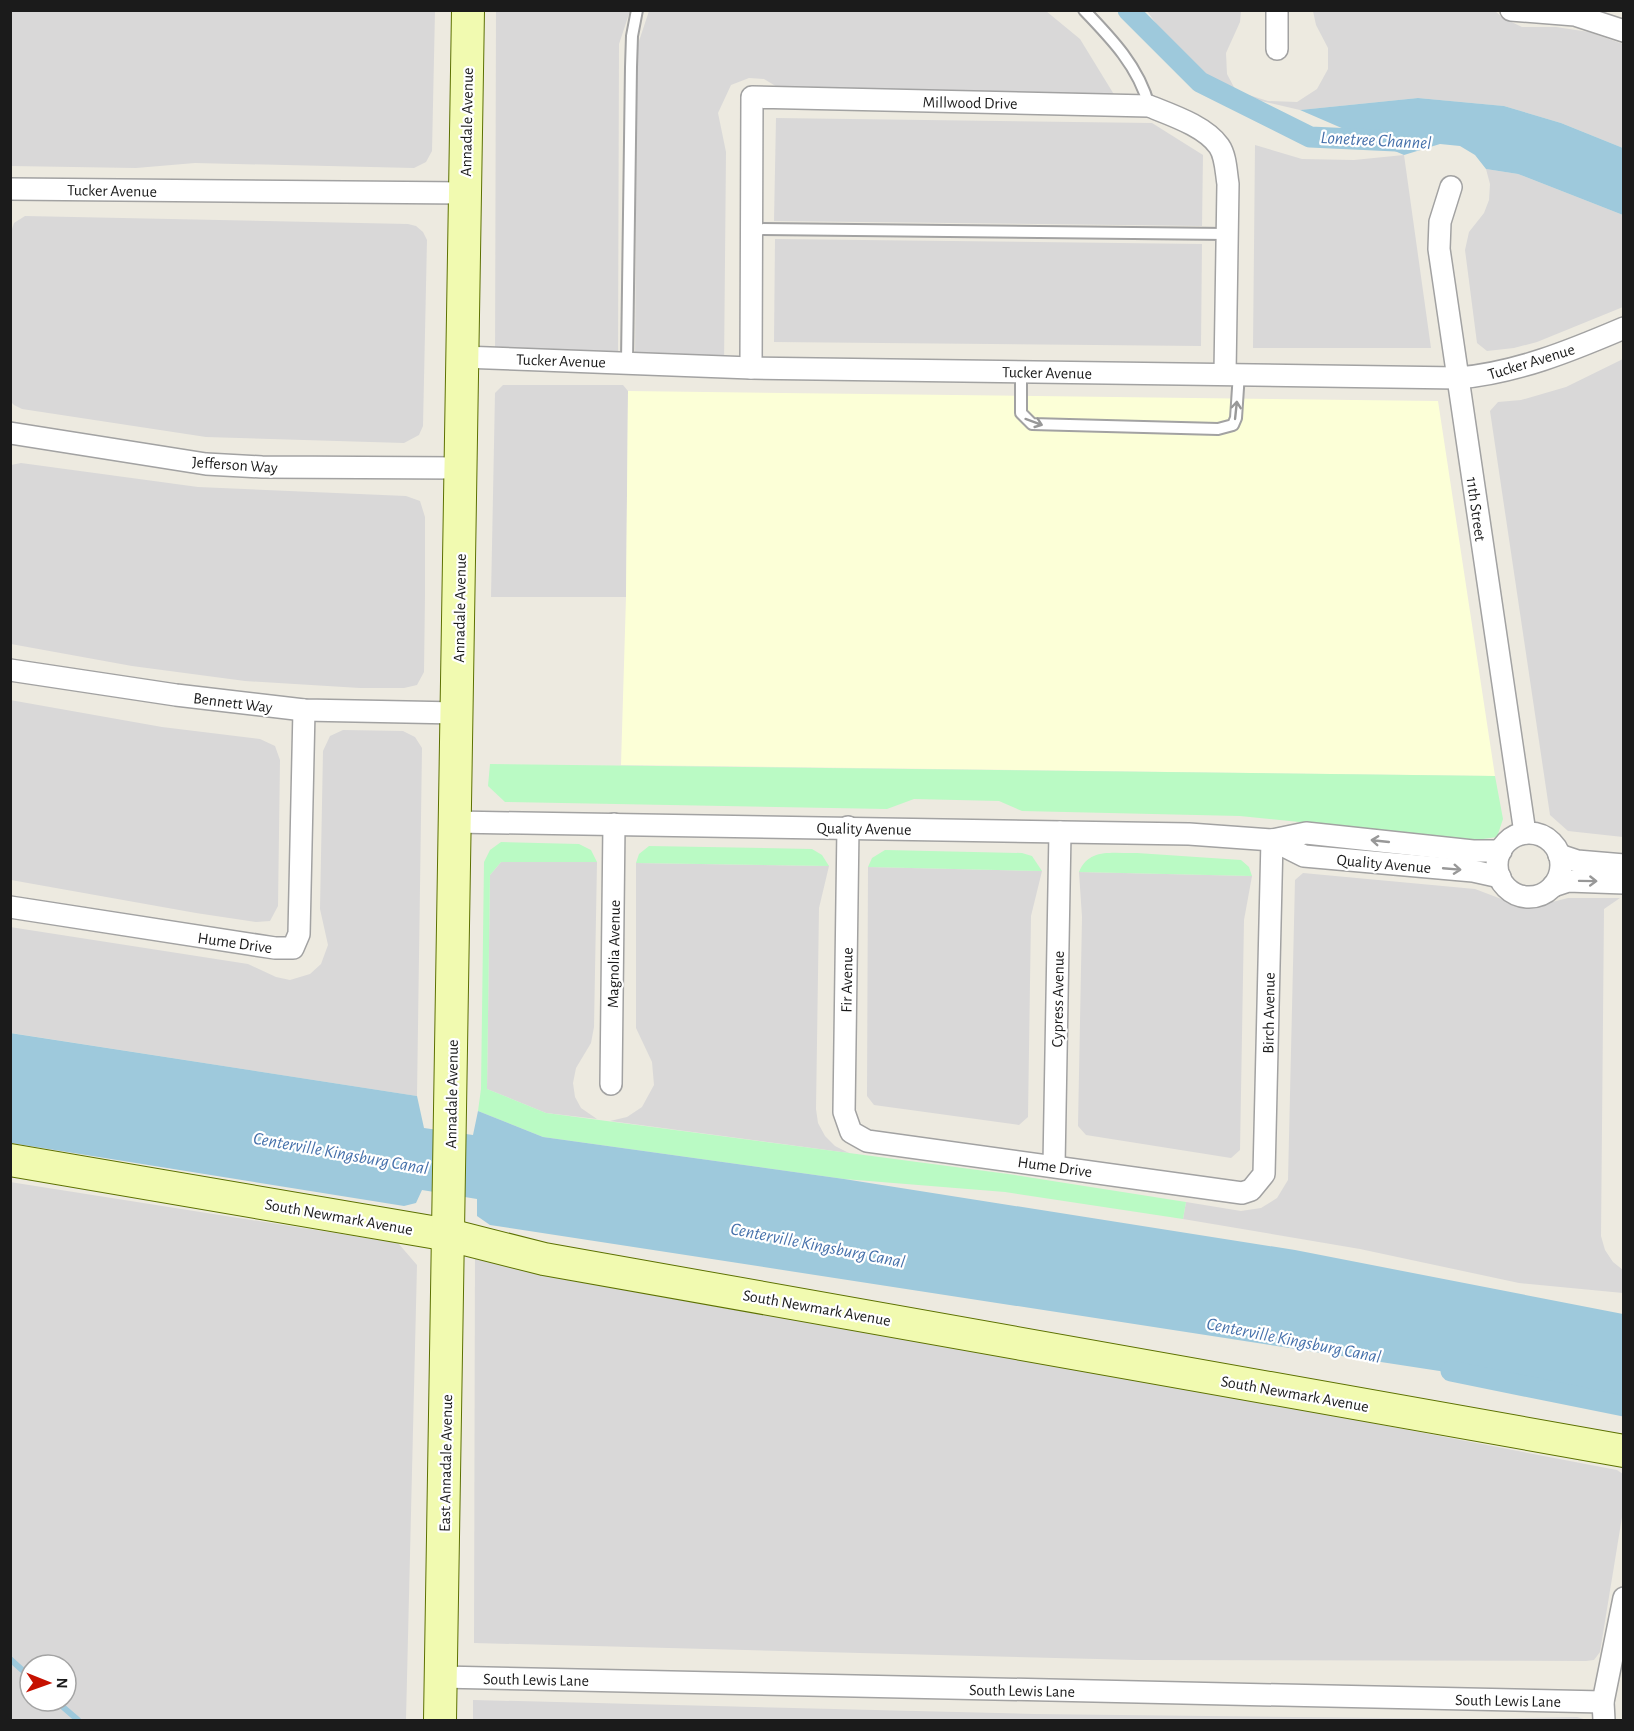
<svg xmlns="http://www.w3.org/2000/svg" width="1634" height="1731" font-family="'Alegreya Sans',sans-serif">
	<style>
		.residential { fill: #d9d8d8; fill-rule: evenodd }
		.education { fill: #fcffd7 }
		.park { fill: #bafac4 }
		.water { fill: #9ec9dc }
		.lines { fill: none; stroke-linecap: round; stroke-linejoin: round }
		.stream { stroke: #9ec9dc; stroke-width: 6 }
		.canal { stroke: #9ec9dc; stroke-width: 21 }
		.lane-casing { stroke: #a2a2a2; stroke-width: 14 }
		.street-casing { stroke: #a2a2a2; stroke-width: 24 }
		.secondary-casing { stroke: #5d7102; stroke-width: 34 }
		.lane { stroke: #fff; stroke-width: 10 }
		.street { stroke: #fff; stroke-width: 21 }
		.secondary { stroke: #f1fab0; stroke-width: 32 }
		.oneway { stroke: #989898 }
		.labels { text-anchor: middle; stroke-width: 4.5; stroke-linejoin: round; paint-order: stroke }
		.street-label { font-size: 16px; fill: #1b1b1b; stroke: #fff }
		.water-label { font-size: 18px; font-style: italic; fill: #4671ab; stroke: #fff }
	</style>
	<rect width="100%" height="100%" fill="#edeae0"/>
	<g class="residential">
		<polygon points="11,10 435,11 432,151 426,162 414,168 195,163 136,168 11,166"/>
		<polygon points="796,10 1046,11 1080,39 1118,101 784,91 764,79 749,78 731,85 718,113 726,152 724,368 635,369 637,47 649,11"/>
		<polygon points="496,11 630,11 619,44 618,368 495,368"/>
		<polygon points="1147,11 1241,11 1240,22 1226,53 1227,74 1236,91 1268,101 1297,102 1317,89 1328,69 1328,48 1316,25 1313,11 1495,11 1503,18 1522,27 1556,27 1589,32 1623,44 1623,148 1561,123 1504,106 1418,98 1300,110 1226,93 1172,46"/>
		<polygon points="776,118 1152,123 1203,155 1202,226 774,221"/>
		<polygon points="1255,145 1302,159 1354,160 1404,155 1431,348 1253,348"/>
		<polygon points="1486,169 1518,174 1623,215 1623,307 1537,342 1514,348 1487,351 1477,343 1465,250 1469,232 1484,213 1489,200 1490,184"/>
		<polygon points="25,216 408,224 416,226 423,232 427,240 423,426 419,435 404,443 206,437 22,409 14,405 10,401 10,235 14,223"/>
		<polygon points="775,239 1202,244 1201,346 774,342"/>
		<polygon points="1623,359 1623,837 1568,831 1550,815 1490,411 1498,402 1521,400 1566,387"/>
		<polygon points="503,385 623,385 628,391 626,597 491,597 495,393"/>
		<polygon points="21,463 198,487 406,496 420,501 425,517 425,595 424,672 417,685 404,688 360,688 245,681 132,666 11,644 11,465"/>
		<polygon points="10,700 162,727 260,739 275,746 280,760 278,906 270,921 256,922 196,913 11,880"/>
		<polygon points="343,730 403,731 415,737 422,748 417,1096 11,1033 10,927 248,964 276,977 290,980 310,974 321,964 328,945 320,909 323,751 330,736"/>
		<polygon points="501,862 597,862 594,1027 591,1043 576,1068 573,1083 575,1097 581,1108 597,1119 546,1113 487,1089 490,875"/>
		<polygon points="636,863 829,866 819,908 816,1109 818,1123 825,1136 835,1146 849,1153 610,1121 627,1117 642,1107 654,1085 652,1062 636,1028"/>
		<polygon points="868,867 1042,871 1031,916 1028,1117 1019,1125 874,1105 867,1096"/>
		<polygon points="1079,872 1252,876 1244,920 1240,1150 1231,1158 1086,1135 1078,1126 1082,917"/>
		<polygon points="1303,873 1475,889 1520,906 1536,906 1568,898 1620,898 1604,909 1601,1236 1605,1250 1613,1262 1623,1270 1623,1293 1519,1283 1360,1249 1183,1219 1186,1202 1241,1211 1261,1208 1277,1198 1288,1180 1295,880"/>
		<path d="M10 1182 398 1243 417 1265 406 1720H11ZM30 1665H66V1701H30Z"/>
		<polygon points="475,1251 1617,1470 1623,1474 1623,1511 1600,1652 1594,1660 1586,1661 1137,1660 474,1643"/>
		<polygon points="473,1700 1034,1714 1479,1719 1577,1717 1587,1720 473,1720"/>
	</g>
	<polygon class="education" points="628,391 1438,401 1495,776 621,765 626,597"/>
	<g class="park">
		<polygon points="490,764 1495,776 1503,819 1497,837 1476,840 1240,816 1022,811 999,801 914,799 887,809 505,802 488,786"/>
		<polygon points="501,842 579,844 591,850 597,862 501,862 490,875 487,1089 546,1113 1008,1174 1186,1202 1183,1219 1005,1192 844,1179 543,1137 478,1111 481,1089 484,862 490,850"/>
		<polygon points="649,846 812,849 822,855 829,866 636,863 639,854"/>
		<polygon points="885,850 1022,853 1032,856 1042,871 868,867 872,858"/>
		<path d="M1137 853 1241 860 1249 867 1252 876 1079 872C1089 847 1115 854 1137 853Z"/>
	</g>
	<g class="water">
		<polygon points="1418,98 1504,106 1561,123 1623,148 1623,215 1518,174 1486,169 1475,155 1460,146 1440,144 1404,155 1300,110"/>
		<polygon points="10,1033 417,1096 424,1128 473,1135 478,1111 543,1137 844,1179 1295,1250 1623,1314 1623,1405 1544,1387 490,1225 477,1216 477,1199 422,1190 416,1203 404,1206 11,1143"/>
	</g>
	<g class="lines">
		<g class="stream">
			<polyline points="10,1659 30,1677"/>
			<polyline points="56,1701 78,1720"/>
		</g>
		<g class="canal">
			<polyline points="1128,10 1200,82 1310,137 1396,141"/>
			<polyline points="1451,1371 1624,1406"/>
		</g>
		<defs>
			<g id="lane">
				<path d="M1084 10C1111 38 1139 67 1149 106"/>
				<polyline points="752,229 1227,234"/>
				<polyline points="627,362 631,67 632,36 637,10"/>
				<polyline points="1021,371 1021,413 1032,424 1218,429 1233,425 1236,418 1239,373"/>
			</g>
			<g id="street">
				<polyline points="1511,10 1575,15 1624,31"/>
				<polyline points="1277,49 1277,10"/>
				<polyline points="1451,187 1440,222 1439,249 1525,833"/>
				<polyline points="10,189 465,193"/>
				<path d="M462 357 751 368 1458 378C1516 373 1570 351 1624 328"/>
				<path d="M751 368 752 97 1149 106C1171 115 1205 126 1219 146 1226 156 1226 172 1228 184L1225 373"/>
				<polyline points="10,433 206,464 262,467 461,468"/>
				<polyline points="10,670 176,695 304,710 457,713"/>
				<polyline points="455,822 1189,834 1272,840 1306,833 1473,851 1501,851"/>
				<polyline points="848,827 844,1112 851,1132 867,1141 1242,1193 1251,1190 1264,1174 1272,840"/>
				<circle cx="1529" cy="865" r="32"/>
				<polyline points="1272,840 1304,856 1473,871 1500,877"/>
				<polyline points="1559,855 1577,861 1624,865"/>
				<polyline points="1553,886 1568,881 1624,883"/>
				<polyline points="10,907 275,948 293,948 299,934 304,710"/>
				<polyline points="611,1084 614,824"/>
				<polyline points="1054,1165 1060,832"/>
				<polyline points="441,1677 1603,1702"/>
				<polyline points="1604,1720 1603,1702 1624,1598"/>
			</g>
			<g id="secondary">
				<polyline points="10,1160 449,1235 544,1259 1624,1451"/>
				<polyline points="440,1720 468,10"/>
			</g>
		</defs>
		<use href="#lane" class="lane-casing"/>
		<use href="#street" class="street-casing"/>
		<use href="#secondary" class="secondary-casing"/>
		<use href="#lane" class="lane"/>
		<use href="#street" class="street"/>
		<use href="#secondary" class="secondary"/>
	</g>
	<defs><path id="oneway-shaft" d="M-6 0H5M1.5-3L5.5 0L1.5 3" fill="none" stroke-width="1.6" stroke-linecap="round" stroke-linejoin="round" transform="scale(1.5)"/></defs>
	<g class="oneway">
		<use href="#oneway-shaft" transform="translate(1236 410) rotate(-84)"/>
		<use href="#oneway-shaft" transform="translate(1034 422) rotate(20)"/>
		<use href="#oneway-shaft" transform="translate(1380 841) rotate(-174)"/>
		<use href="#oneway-shaft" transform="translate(1452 869) rotate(5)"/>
		<use href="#oneway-shaft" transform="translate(1588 881) rotate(1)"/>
	</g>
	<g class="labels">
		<g class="street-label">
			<text transform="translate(970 102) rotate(1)" y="6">Millwood Drive</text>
			<text transform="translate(466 122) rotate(-89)" y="6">Annadale Avenue</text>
			<text transform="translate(112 190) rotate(1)" y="6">Tucker Avenue</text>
			<text transform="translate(561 360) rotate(2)" y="6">Tucker Avenue</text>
			<text transform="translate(1531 361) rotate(-17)" y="6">Tucker Avenue</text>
			<text transform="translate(1047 372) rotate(1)" y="6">Tucker Avenue</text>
			<text transform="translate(235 464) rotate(4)" y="6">Jefferson Way</text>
			<text transform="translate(1477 509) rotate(82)" y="6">11th Street</text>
			<text transform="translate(459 608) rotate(-89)" y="6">Annadale Avenue</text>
			<text transform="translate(233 702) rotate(7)" y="6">Bennett Way</text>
			<text transform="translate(864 828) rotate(1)" y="6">Quality Avenue</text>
			<text transform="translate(1384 863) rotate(5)" y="6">Quality Avenue</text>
			<text transform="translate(235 942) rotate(8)" y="6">Hume Drive</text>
			<text transform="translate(613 954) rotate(-89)" y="6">Magnolia Avenue</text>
			<text transform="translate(846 980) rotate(-89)" y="6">Fir Avenue</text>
			<text transform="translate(1057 999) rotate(-89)" y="6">Cypress Avenue</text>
			<text transform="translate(1268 1013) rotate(-89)" y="6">Birch Avenue</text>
			<text transform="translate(451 1094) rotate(-89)" y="6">Annadale Avenue</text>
			<text transform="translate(1055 1166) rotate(8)" y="6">Hume Drive</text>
			<text transform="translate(339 1216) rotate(10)" y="6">South Newmark Avenue</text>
			<text transform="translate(817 1307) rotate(10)" y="6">South Newmark Avenue</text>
			<text transform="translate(1295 1393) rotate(10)" y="6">South Newmark Avenue</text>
			<text transform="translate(445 1463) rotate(-89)" y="6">East Annadale Avenue</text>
			<text transform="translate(536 1679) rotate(1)" y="6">South Lewis Lane</text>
			<text transform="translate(1022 1690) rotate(1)" y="6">South Lewis Lane</text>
			<text transform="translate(1508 1700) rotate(1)" y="6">South Lewis Lane</text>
		</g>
		<g class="water-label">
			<text transform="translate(1376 140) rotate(3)" y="6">Lonetree Channel</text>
			<text transform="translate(341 1153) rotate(10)" y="6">Centerville Kingsburg Canal</text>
			<text transform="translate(818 1245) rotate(11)" y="6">Centerville Kingsburg Canal</text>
			<text transform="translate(1294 1340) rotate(11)" y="6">Centerville Kingsburg Canal</text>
		</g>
	</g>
	<rect width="1634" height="1731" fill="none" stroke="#1b1b1b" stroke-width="24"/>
	<g transform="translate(48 1683) rotate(91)"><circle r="28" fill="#ffffff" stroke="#a4a4a4" stroke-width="1.5"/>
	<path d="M0-4.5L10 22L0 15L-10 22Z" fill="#c61000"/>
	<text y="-9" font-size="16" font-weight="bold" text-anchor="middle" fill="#1b1b1b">N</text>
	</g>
</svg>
